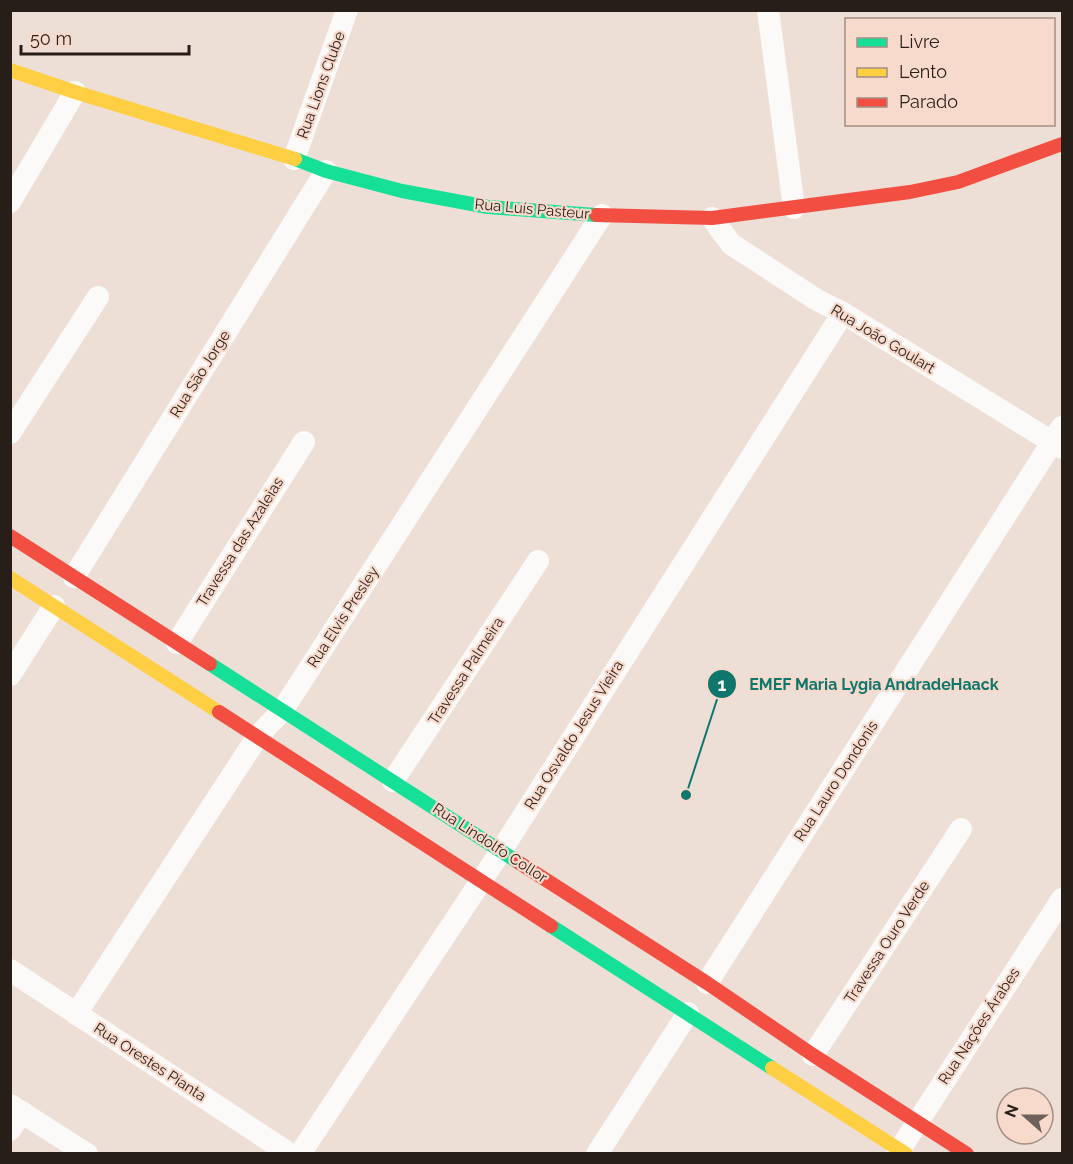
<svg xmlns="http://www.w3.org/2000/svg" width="1073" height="1164" font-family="Raleway,sans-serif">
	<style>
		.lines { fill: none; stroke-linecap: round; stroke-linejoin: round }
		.street { stroke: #fcfaf9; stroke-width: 22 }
		.fast { stroke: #16e098; stroke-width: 14 }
		.slow { stroke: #ffcf43; stroke-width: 14 }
		.jam { stroke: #f24e42; stroke-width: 14 }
		.labels { text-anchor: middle; stroke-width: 4.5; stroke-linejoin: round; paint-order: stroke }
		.street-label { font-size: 15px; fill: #281e19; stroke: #f7dacc }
		.leader { fill: none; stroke: #0f766e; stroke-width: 2 }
		.callout-dot { fill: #0f766e; stroke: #f7dacc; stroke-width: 2 }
		.mark-label { font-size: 18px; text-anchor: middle; font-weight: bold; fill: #fff }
		.callout-label { font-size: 16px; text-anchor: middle; font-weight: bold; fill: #0f766e; stroke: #f7dacc; stroke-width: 4.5; stroke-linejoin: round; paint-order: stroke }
	</style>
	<rect width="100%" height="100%" fill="#edded6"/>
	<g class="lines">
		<g class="street">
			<polyline points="768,10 794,208"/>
			<polyline points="294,159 347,10"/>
			<polyline points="10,202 75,92"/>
			<polyline points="712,218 731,244 817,300 843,313 1062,448"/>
			<polyline points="10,433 98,297"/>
			<polyline points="74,577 326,171"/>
			<polyline points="177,643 304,442"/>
			<polyline points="10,675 54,606"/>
			<polyline points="393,781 538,561"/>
			<polyline points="10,970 290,1154"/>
			<polyline points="707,983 1062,427"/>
			<polyline points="76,1014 258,736 282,711 602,215"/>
			<polyline points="813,1055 961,829"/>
			<polyline points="10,1105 87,1154"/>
			<polyline points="10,1130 22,1112"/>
			<polyline points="300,1154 501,851 843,313"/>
			<polyline points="597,1154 688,1013"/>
			<polyline points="897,1154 1062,899"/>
		</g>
		<g class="fast">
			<polyline points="295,159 326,171 402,191 488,207 596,215"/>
			<polyline points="210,664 518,862"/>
			<polyline points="551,926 772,1068"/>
		</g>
		<g class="slow">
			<polyline points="10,70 75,92 295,159"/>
			<polyline points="10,578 219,712"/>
			<polyline points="772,1068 906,1154"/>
		</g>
		<g class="jam">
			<polyline points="596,215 712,218 910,192 958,182 1062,144"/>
			<polyline points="10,536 210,664"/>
			<polyline points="219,712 551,926"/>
			<polyline points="518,862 707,983 813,1055 967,1154"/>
		</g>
	</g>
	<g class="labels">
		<g class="street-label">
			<text transform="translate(321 85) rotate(-70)" y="5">Rua Lions Clube</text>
			<text transform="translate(532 209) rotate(5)" y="5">Rua Luís Pasteur</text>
			<text transform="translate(883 339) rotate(31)" y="5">Rua João Goulart</text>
			<text transform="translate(200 374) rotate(-58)" y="5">Rua São Jorge</text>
			<text transform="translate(240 542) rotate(-58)" y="5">Travessa das Azaleias</text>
			<text transform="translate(343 617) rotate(-57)" y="5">Rua Elvis Presley</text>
			<text transform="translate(466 671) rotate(-57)" y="5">Travessa Palmeira</text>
			<text transform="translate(574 735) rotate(-58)" y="5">Rua Osvaldo Jesus Vieira</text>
			<text transform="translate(836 781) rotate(-57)" y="5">Rua Lauro Dondonis</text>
			<text transform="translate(490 843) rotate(33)" y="5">Rua Lindolfo Collor</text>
			<text transform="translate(887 942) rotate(-57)" y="5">Travessa Ouro Verde</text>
			<text transform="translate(979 1026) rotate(-57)" y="5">Rua Nações Árabes</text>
			<text transform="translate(150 1062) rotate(33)" y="5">Rua Orestes Pianta</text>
		</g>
	</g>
	<path class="leader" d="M686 795L722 684"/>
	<g class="callout-dot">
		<circle cx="686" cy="795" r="6"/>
		<circle cx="722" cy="684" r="15"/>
	</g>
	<g class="mark-label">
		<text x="722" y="691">1</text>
	</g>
	<g class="callout-label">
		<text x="874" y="690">EMEF Maria Lygia AndradeHaack</text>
	</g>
	<rect width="1073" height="1164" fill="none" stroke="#281e19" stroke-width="24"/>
	<rect x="845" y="18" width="210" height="108" fill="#f7dacc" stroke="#a48f84" stroke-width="1.5"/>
	<rect x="857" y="38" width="30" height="9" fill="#16e098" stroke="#a48f84" stroke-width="1.5"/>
	<text x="899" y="48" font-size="18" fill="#281e19">Livre</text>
	<rect x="857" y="68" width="30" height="9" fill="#ffcf43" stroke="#a48f84" stroke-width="1.5"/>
	<text x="899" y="78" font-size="18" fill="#281e19">Lento</text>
	<rect x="857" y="98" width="30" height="9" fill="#f24e42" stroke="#a48f84" stroke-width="1.5"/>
	<text x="899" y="108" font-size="18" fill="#281e19">Parado</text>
	<g transform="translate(1025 1116) rotate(291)"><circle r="28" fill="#f7dacc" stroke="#a48f84" stroke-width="1.5"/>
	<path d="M0-4.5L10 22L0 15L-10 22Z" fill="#6d615b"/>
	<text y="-9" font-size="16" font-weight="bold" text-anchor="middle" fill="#281e19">N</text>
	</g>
	<path d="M21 45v9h168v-9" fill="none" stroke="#281e19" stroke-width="3"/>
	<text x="30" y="45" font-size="18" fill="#281e19" stroke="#f7dacc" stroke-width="4.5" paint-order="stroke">50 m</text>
</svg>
